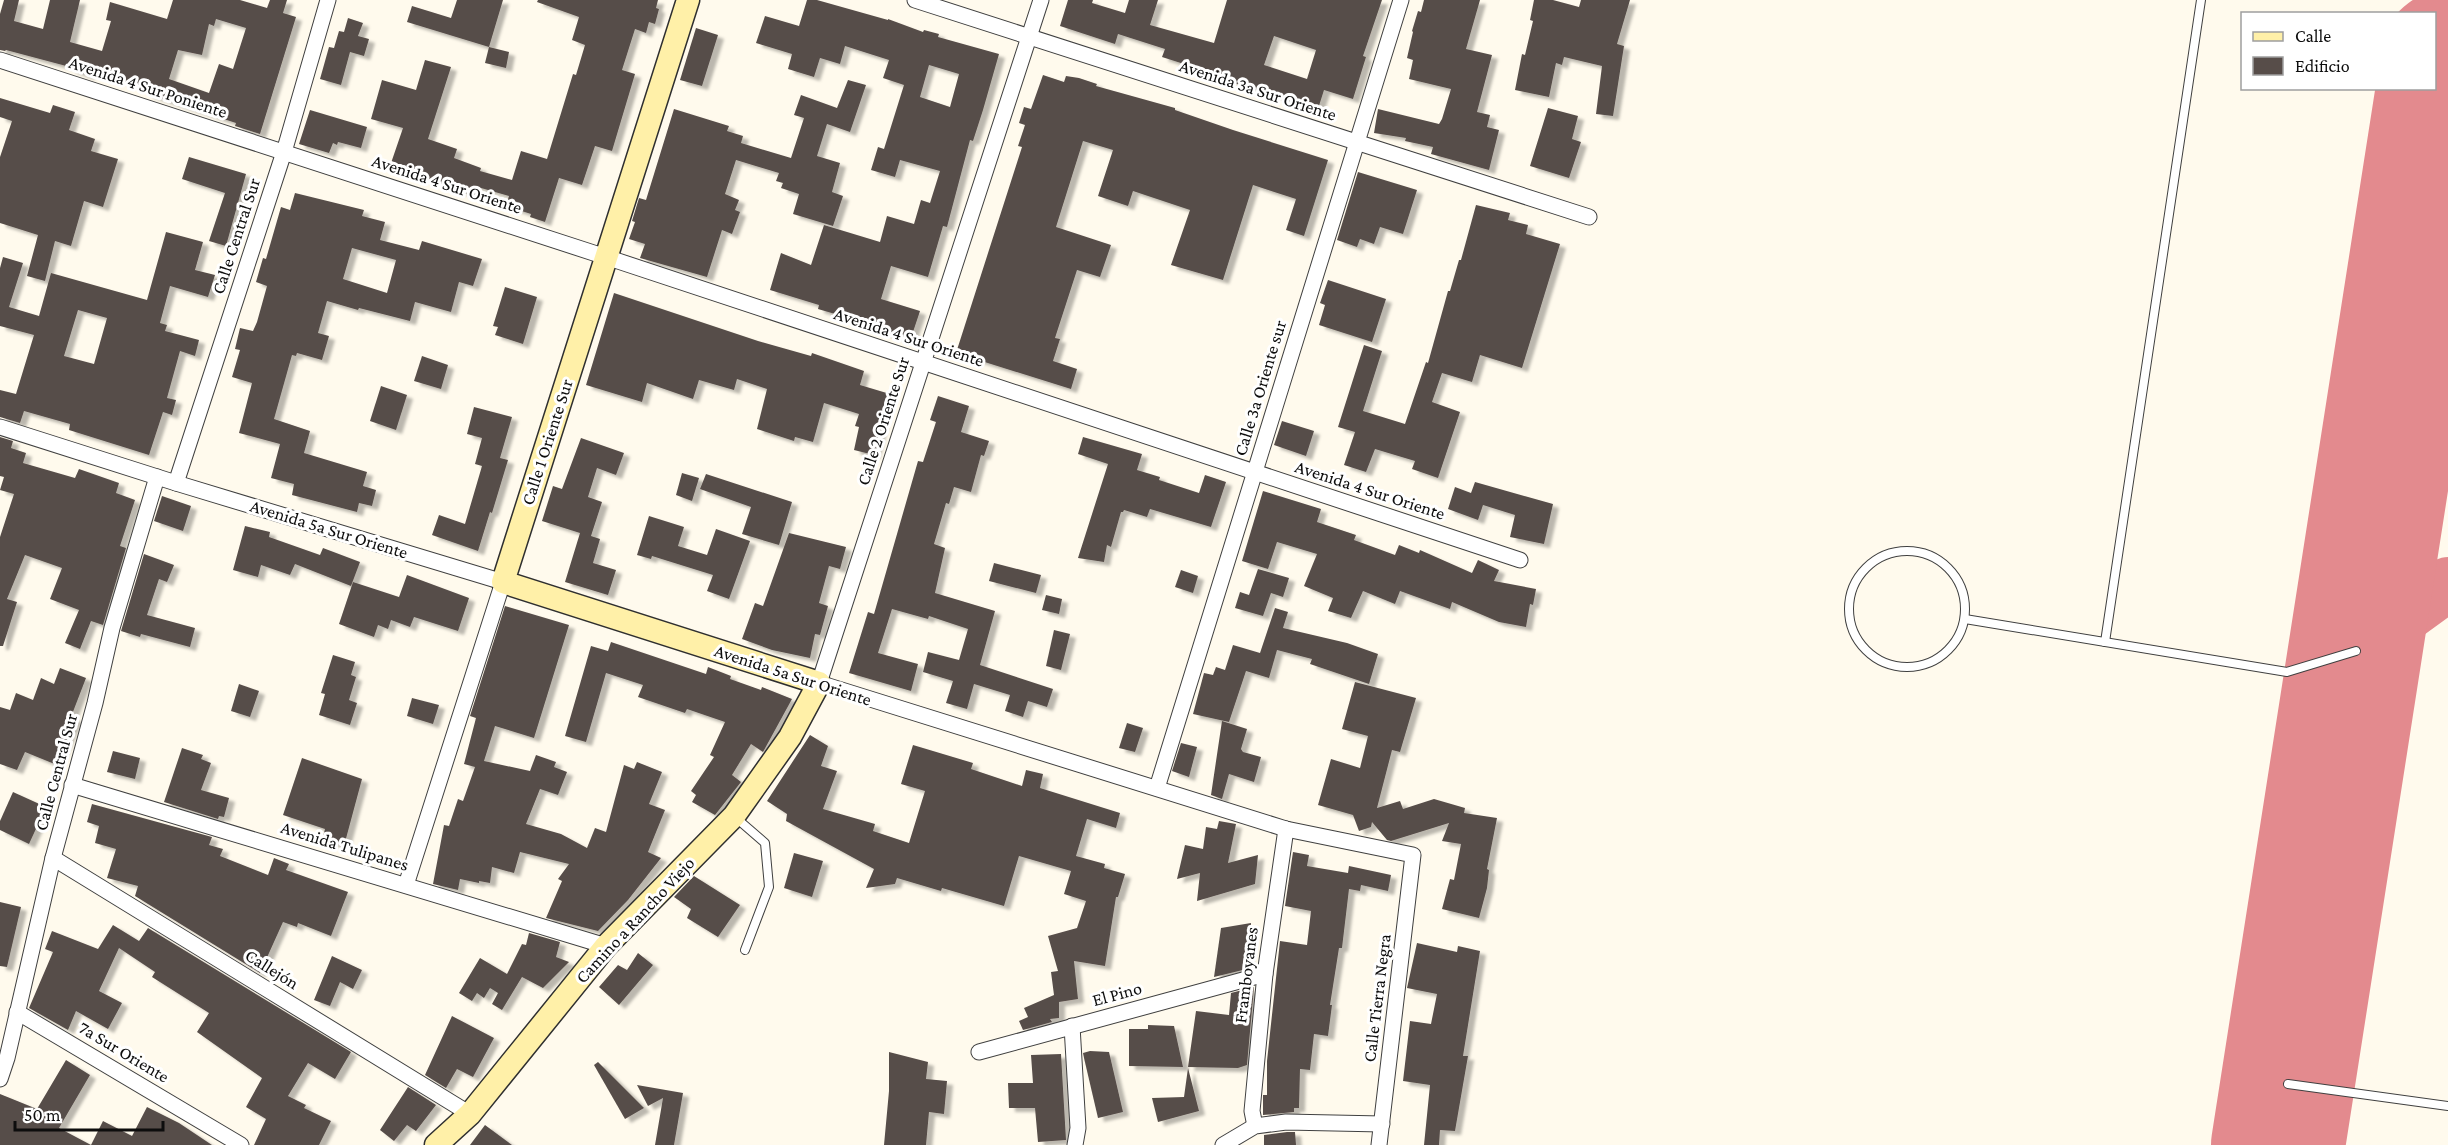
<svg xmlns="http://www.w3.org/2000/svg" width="2448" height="1145" font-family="'Crimson Pro',serif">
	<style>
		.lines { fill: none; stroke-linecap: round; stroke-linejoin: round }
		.taxiway { stroke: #e38a8e; stroke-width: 54 }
		.runway { stroke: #e38a8e; stroke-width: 134 }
		.building { fill: #574d49; fill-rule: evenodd; filter: url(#shadow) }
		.lane-casing { stroke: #404040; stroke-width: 10 }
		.street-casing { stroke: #404040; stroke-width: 17 }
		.secondary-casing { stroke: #2f2f2f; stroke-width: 25 }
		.lane { stroke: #fff; stroke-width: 8 }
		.street { stroke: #fff; stroke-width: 15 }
		.secondary { stroke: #fff0a8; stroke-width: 22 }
		.labels { text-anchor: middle; stroke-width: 6; stroke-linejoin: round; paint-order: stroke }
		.street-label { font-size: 18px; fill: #0d0d0d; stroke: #fff }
	</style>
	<defs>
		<filter id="shadow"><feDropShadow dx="6" dy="4" stdDeviation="1.5" flood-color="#0004"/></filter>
	</defs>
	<rect width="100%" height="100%" fill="#fffaed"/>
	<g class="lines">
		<polyline class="taxiway" points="2356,651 2448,584"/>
		<polyline class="runway" points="2278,1145 2448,57"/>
	</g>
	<g class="building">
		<path d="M4 0H19L14 21 43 29 50 0H80L70 42 102 51 111 21 106 20 110 2 167 19 173 0H240L267 8 270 0H287L283 13 296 17 260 134 235 126 236 123 147 94 149 89 90 71 89 76 70 69V67L6 50 5 51 0 50V14ZM216 19 246 28 233 69 219 64 209 93 169 79 178 50 202 55 209 24 214 26Z"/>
		<polygon points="457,0 503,0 489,47 407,22 412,6 451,18"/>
		<polygon points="538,0 658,0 656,8 659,9 655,24 649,22 646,33 635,29 622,70 635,74 612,151 595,146 582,185 559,178 545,222 530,217 531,214 506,206 509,196 474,186 471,195 390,166 403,128 371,119 382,80 416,90 425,60 451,67 428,139 457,149 454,158 481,168 480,171 512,180 521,151 547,159 573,74 576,75 585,45 572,40 579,17 537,2"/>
		<path d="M807 0H817L888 20V19L923 32 924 30 939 34 938 37 999 54 983 110 973 141 970 140 947 227 943 226 928 277 891 266 881 299 920 311 910 341 875 330 876 326 818 309 819 305 770 290 781 253 811 265 824 225 880 242 887 216 914 224 921 200 930 203 940 171 900 160 895 177 871 170 878 147 884 149 904 85 883 78 889 60 845 46 840 64 820 58 814 77 788 69 792 54 756 43 765 16 799 26ZM929 65 959 74 950 107 920 97Z"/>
		<path d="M1068 0H1093L1092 3 1125 13 1129 0H1158L1150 25 1214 43 1227 0H1382L1363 56 1366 57 1353 99 1324 90 1318 109 1231 82V79L1162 57 1165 49 1118 34 1115 44 1060 26ZM1274 36 1316 50 1307 79 1264 65Z"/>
		<polygon points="1424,0 1480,0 1466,49 1492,55 1477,112 1490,115 1487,127 1499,130 1489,170 1431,154 1433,147 1405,141 1406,138 1374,133 1378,109 1439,124 1442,119 1451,89 1409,79 1413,60 1407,58 1413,32 1412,31 1418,11 1421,12"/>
		<polygon points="1534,0 1553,0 1579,7 1581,0 1630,0 1617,44 1624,46 1613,116 1596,114 1602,66 1564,57 1562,65 1556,63 1549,97 1515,90 1522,54 1525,55 1533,21 1530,20"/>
		<polygon points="348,18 363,23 358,36 369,39 364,56 350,52 341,85 320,79 329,47 334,48 339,31 344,32"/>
		<polygon points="696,28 718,35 702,86 680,80"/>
		<polygon points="489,47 509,52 506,68 485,63"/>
		<polygon points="1043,75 1064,82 1066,76 1079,78 1097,84 1096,86 1175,108 1175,110 1233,130 1328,160 1304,236 1286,230 1296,199 1253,185 1223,280 1171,265 1190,210 1133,191 1128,206 1098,196 1113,150 1083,141 1056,227 1111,245 1100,277 1077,270 1055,338 1060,339 1053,361 1077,369 1071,389 956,353 1022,147 1018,146 1025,125 1019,123 1024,107 1031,109"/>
		<polygon points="848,80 866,85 850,132 827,124 817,156 840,163 832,192 843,196 833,226 793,214 799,194 781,188 783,183 776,181 779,173 736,160 725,194 739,200 735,210 740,212 732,234 722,230 707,277 640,258 645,244 629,239 635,222 632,221 639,198 646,200 674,109 729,126 727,131 743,136 741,143 791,158 804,118 794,115 801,95 837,108"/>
		<polygon points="0,98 50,113 53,105 75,112 69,130 95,139 91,151 118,159 103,207 84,201 71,246 55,241 45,281 27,276 38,235 0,223 0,157 12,121 0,117"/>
		<polygon points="1548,108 1578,116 1572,139 1581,142 1569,178 1530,166"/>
		<polygon points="310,110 367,127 361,148 338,142 337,145 333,143 329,153 299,144"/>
		<polygon points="189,157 246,174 226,246 209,241 225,193 182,179"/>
		<polygon points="1358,172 1417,190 1403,234 1380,227 1374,244 1360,239 1357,247 1337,240"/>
		<path d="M295 193 364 210 362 216 385 222 380 240 419 250 422 241 482 259 473 286 459 282 451 312 415 302 410 321 359 308 358 310 327 301 318 333 329 336 322 360 297 353 296 356 292 355 274 419 310 431 304 453 367 472 363 486 376 490 372 506 359 503 357 512 292 495 294 484 271 478 280 444 239 433 252 383 232 377 240 350 235 349 240 328 253 331 257 322 267 286 256 282 263 258 266 259 281 207 290 210ZM352 248 396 260 387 293 343 279Z"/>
		<polygon points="1476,205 1510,213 1508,220 1528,225 1526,234 1560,244 1522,368 1480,355 1472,382 1442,373 1432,402 1460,412 1438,478 1412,469 1415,461 1375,449 1366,472 1344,465 1355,432 1338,427 1364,345 1382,351 1363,411 1405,424 1426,362 1428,363 1448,291 1450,291 1459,260 1461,260"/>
		<path d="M166 232 203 242 195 270 215 275 208 297 170 286 160 323 167 325 165 331 199 340 195 356 180 351 167 398 176 400 172 415 163 412 149 455 69 430 70 424 24 411 20 423 0 417V390L16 394 34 335 0 326V268L3 257 23 263 9 307 39 316 51 273 147 300ZM78 310 107 318 94 364 64 356Z"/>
		<polygon points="1328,280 1386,299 1372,342 1319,325 1325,305 1320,303"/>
		<polygon points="505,287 537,297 523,344 495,335 498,327 493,326"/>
		<polygon points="614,293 758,341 811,356 812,353 864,371 860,385 890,394 874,455 854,450 859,427 855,426 859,414 824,403 813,442 795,437 794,441 757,429 767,389 737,379 734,390 699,380 693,399 647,383 642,402 586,385"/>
		<polygon points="422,356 448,365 441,389 414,381"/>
		<polygon points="381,386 407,395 396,430 370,421"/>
		<polygon points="938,396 969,406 961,432 989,441 984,456 981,455 971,492 954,487 949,504 946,503 934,544 945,548 935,593 995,611 980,665 1053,689 1047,707 1028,701 1023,717 1005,711 1010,695 974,684 967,709 946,703 953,681 923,672 928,652 959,660 968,629 929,616 928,619 892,609 878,653 918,664 911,691 849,673 868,612 874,614 918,461 923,462 936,422 930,420"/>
		<polygon points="474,407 512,417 500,458 508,460 492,513 490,512 478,551 432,535 439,515 465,524 482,466 475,464 482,438 467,434"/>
		<polygon points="1282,421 1314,431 1306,456 1274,445"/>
		<polygon points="0,437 13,441 11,448 26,453 23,463 75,478 79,469 119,483 116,493 135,500 120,546 126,548 103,625 91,621 80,649 65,643 79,610 50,599 62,568 25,555 7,599 17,602 3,646 0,646 0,537 14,494 0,490 4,477 0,476"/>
		<polygon points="1083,437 1142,454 1137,470 1160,477 1159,480 1199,493 1205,475 1226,482 1211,527 1150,509 1147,517 1124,510 1123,512 1121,512 1111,547 1107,545 1104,562 1078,558 1108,464 1078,454"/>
		<polygon points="581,438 624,453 616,475 597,468 588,497 602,502 591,536 600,539 593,563 616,570 608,595 565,582 580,533 542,521 553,486 562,489"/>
		<polygon points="682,473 699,478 692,501 676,495"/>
		<polygon points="706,474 792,502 779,545 742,534 751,507 700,489"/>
		<polygon points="1475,482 1553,504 1544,544 1510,537 1515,515 1483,505 1478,520 1448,509 1455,487 1471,493"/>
		<polygon points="1263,491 1321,509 1317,522 1356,535 1354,540 1395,555 1399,545 1419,553 1420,550 1472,573 1478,560 1499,570 1494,581 1536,589 1533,605 1530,604 1526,627 1499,622 1452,602 1450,609 1400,591 1395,604 1363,591 1351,618 1328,611 1333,598 1304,586 1317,554 1277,542 1268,569 1242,561"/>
		<polygon points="162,496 191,506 183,531 154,521"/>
		<polygon points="649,516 684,527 678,546 707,555 716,529 750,541 729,599 707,591 713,575 652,556 651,559 637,555"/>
		<polygon points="245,526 270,532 269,537 320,555 323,548 360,562 351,586 295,564 290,575 261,565 258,577 233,570"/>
		<polygon points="789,533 846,547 840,569 829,566 819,603 828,606 820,635 815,634 810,658 772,650 742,639 755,603 763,606"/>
		<polygon points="144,554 174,565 167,582 159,579 147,615 195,628 190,647 141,634 140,637 121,631"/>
		<polygon points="994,563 1041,575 1036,593 989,581"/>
		<polygon points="1258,569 1289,578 1283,597 1271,593 1263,616 1235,608 1240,592 1249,595"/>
		<polygon points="1181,570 1198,576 1193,593 1175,587"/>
		<polygon points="407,575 469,598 458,631 414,617 410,627 391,620 388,629 378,625 374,637 339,624 353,582 399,597"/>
		<polygon points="1046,595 1062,599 1059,614 1042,610"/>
		<polygon points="505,606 569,625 534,738 495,726 484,761 530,771 536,755 556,762 554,767 567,772 558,795 540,789 526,824 561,834 587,848 595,828 606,832 624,765 634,769 637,762 662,772 649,804 665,810 648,852 661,858 628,900 598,931 546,918 562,881 558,879 569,864 520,852 514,873 492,867 490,883 479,881 479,883 460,879 458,890 433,884 444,825 449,826 458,799 463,801 475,767 464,764 476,718 470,716"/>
		<polygon points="1275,608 1288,612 1283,628 1347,643 1378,654 1369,684 1310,664 1312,659 1277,650 1269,678 1246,671 1229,722 1193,714 1204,673 1213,675 1216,667 1225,670 1233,645 1260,653"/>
		<polygon points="1054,630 1070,634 1061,670 1046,666"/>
		<polygon points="611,642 706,674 708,667 731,676 730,679 761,690 762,687 792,699 763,752 751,744 732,775 741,782 715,815 692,802 696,795 691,791 714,757 710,755 725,722 687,709 685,713 638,697 643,685 606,673 586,742 565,736 591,646 608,651"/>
		<polygon points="333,655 355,662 351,675 356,677 349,700 357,703 350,725 319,715 325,694 321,693"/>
		<polygon points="60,668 86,678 71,717 76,718 57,765 25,752 17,770 0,764 0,707 10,710 16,693 33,700 41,678 54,684"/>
		<polygon points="1355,682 1416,698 1400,752 1392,750 1377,808 1400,801 1403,809 1434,799 1465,808 1464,813 1497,818 1487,869 1489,870 1487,888 1479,918 1442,909 1450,879 1454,880 1461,844 1442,841 1449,823 1391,841 1387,840 1372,822 1371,827 1359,831 1353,815 1318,805 1331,759 1360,768 1368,736 1342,729"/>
		<polygon points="239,684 259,691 250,717 231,711"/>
		<polygon points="412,698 439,705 433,724 407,716"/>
		<polygon points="1222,721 1247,729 1241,749 1243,752 1261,757 1254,782 1229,774 1222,799 1211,795"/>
		<polygon points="1127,723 1143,728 1135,752 1119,748"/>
		<polygon points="810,735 828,746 821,766 837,771 823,809 875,824 873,831 909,843 925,791 901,784 913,745 973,763 971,769 1022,786 1026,770 1043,774 1040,788 1120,813 1116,828 1087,819 1076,856 1105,864 1104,868 1125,874 1118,897 1116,897 1105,966 1074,961 1078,999 1059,1002 1059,1018 1050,1019 1052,1022 1023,1030 1019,1021 1028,1017 1024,1008 1054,995 1051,972 1058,971 1048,936 1077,928 1086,901 1064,894 1071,871 1019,856 1004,906 942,888 941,891 897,878 895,884 866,888 874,869 786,821 787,814 767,801"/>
		<polygon points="1181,743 1197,747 1189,777 1172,771"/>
		<polygon points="182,748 203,755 201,759 211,763 201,790 229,798 224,817 219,816 218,819 164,802"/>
		<polygon points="113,751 140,758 135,779 107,772"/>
		<polygon points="302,758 362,779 344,846 322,840 325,829 283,815"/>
		<polygon points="13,792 46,807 29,844 0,830 0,821"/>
		<polygon points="92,804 212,837 209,845 223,849 220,856 268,875 274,858 289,864 286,870 348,892 331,936 298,923 297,927 283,922 260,973 135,896 138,886 107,878 116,849 95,843 99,826 87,822"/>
		<polygon points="1219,821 1236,824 1228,863 1258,855 1255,884 1197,901 1200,873 1177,879 1185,845 1203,849 1206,827 1217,829"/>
		<polygon points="1293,852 1309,855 1307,866 1348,873 1349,866 1391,875 1388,891 1361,885 1360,891 1349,889 1342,948 1339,948 1330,1005 1332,1005 1328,1036 1314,1034 1310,1070 1300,1069 1299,1108 1294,1108 1294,1112 1263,1115 1263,1095 1267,1095 1267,1061 1280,941 1307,945 1311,911 1285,906"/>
		<polygon points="794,853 823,861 812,897 784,888"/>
		<polygon points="694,876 740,905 718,937 687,918 691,909 674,897"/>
		<polygon points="0,902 21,907 7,967 0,966"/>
		<polygon points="1251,923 1247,969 1214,977 1221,928"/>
		<polygon points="113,925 139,941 148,928 351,1052 335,1079 308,1063 288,1096 306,1105 304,1108 331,1121 319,1145 254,1145 266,1119 246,1107 262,1078 197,1032 209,1013 152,977 155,972 119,948 99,991 122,1003 108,1029 76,1011 68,1030 29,1008 53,952 45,949 52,931 98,949"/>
		<polygon points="529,933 560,942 556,957 569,962 543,988 522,977 502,1010 492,1004 498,993 490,988 484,998 477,993 472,1001 459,993 480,958 507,974 522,944 526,945"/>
		<polygon points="1417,943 1457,952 1458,946 1480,951 1463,1056 1468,1056 1455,1131 1440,1130 1439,1145 1424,1145 1430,1085 1403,1081 1410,1021 1431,1024 1437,994 1407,988"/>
		<polygon points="638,953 653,965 619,1005 599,987 618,965 627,970"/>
		<polygon points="332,956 362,970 353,989 340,982 330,1006 314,1000"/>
		<polygon points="1254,987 1247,1065 1238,1068 1188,1067 1196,1011 1229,1015 1231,993"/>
		<polygon points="452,1016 494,1038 473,1077 457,1069 446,1088 425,1075"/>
		<polygon points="1148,1025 1174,1026 1183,1067 1129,1066 1129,1029 1148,1029"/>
		<polygon points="1090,1051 1109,1052 1123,1112 1098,1118 1084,1058 1083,1053"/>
		<polygon points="889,1052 928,1062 926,1079 947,1081 944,1114 929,1112 926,1145 884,1145 889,1091"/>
		<polygon points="1061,1054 1066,1140 1038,1142 1035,1108 1009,1108 1008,1083 1033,1083 1031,1055"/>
		<polygon points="66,1060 90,1075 59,1128 91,1145 103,1121 132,1136 147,1107 179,1123 212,1145 0,1145 0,1094 37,1109"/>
		<polygon points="598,1062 644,1108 625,1119 594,1065"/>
		<polygon points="1188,1068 1199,1111 1158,1122 1152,1098 1184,1097"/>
		<polygon points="637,1085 683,1093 674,1145 655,1145 663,1098 648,1106"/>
		<polygon points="408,1087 436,1105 416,1131 407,1125 394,1141 380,1130"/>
		<polygon points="485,1125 512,1145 470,1145"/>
		<polygon points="1287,1132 1295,1132 1296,1145 1264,1145 1264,1135"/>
	</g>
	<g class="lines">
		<defs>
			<g id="lane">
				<circle cx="1907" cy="609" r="58"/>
				<polyline points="1965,619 2287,672 2356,651"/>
				<polyline points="2105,642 2201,0"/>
				<polyline points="735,817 765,843 769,887 745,950"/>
				<polyline points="2288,1084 2448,1106"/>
			</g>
			<g id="street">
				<polyline points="915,0 1589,217"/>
				<polyline points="1041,0 819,683 1286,829 1413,855 1379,1145"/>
				<polyline points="0,60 606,257 1520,560"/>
				<polyline points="0,427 176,483 503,582 406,885"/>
				<polyline points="176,483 284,152 328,0"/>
				<polyline points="72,785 606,946"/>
				<polyline points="1157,788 1401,0"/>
				<polyline points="53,858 470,1114"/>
				<polyline points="17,1012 241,1145"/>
				<polyline points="1072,1026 1078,1128 1075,1145"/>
				<polyline points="979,1052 1265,974"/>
				<polyline points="0,1079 7,1058 53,858 95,703 112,628 157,477"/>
				<polyline points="1255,1126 1252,1111 1265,974 1286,829"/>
				<polyline points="1223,1145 1255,1126 1286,1122 1382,1124"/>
			</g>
			<polyline id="secondary" points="436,1145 470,1114 606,946 734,816 790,737 819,683 503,582 688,0"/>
		</defs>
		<use href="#lane" class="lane-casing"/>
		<use href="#street" class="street-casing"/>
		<use href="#secondary" class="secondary-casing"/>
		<use href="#lane" class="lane"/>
		<use href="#street" class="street"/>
		<use href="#secondary" class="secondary"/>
	</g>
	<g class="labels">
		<g class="street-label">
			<text transform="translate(148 87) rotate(18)" y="6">Avenida 4 Sur Poniente</text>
			<text transform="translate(1258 90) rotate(18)" y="6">Avenida 3a Sur Oriente</text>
			<text transform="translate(447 184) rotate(18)" y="6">Avenida 4 Sur Oriente</text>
			<text transform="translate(236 236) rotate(-72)" y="6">Calle Central Sur</text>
			<text transform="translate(909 337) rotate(18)" y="6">Avenida 4 Sur Oriente</text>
			<text transform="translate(1260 388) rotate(-73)" y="6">Calle 3a Oriente sur</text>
			<text transform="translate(883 421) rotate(-72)" y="6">Calle 2 Oriente Sur</text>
			<text transform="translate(547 442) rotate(-72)" y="6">Calle 1 Oriente Sur</text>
			<text transform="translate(1370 490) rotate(18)" y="6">Avenida 4 Sur Oriente</text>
			<text transform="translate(329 529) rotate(17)" y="6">Avenida 5a Sur Oriente</text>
			<text transform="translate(793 675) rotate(18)" y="6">Avenida 5a Sur Oriente</text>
			<text transform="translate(56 772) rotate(-75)" y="6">Calle Central Sur</text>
			<text transform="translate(345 846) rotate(17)" y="6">Avenida Tulipanes</text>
			<text transform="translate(635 920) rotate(-47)" y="6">Camino a Rancho Viejo</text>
			<text transform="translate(272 969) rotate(32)" y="6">Callejón</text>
			<text transform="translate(1246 975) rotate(-83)" y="6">Framboyanes</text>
			<text transform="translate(1117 994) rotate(-15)" y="6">El Pino</text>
			<text transform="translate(1377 998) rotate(-83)" y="6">Calle Tierra Negra</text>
			<text transform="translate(124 1052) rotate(31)" y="6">7a Sur Oriente</text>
		</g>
	</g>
	<rect x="2241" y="12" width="195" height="78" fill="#ffffff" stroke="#9e9e9e" stroke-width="1.5"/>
	<rect x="2253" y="32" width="30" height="9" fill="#fff0a8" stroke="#9e9e9e" stroke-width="1.5"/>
	<text x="2295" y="42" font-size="18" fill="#0d0d0d">Calle</text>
	<rect x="2253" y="57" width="30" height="18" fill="#574d49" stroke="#9e9e9e" stroke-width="1.5"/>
	<text x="2295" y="72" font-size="18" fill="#0d0d0d">Edificio</text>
	<path d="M15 1121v9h148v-9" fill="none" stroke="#0d0d0d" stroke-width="3"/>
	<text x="24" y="1121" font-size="18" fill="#0d0d0d" stroke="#ffffff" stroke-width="4.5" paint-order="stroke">50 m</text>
</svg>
